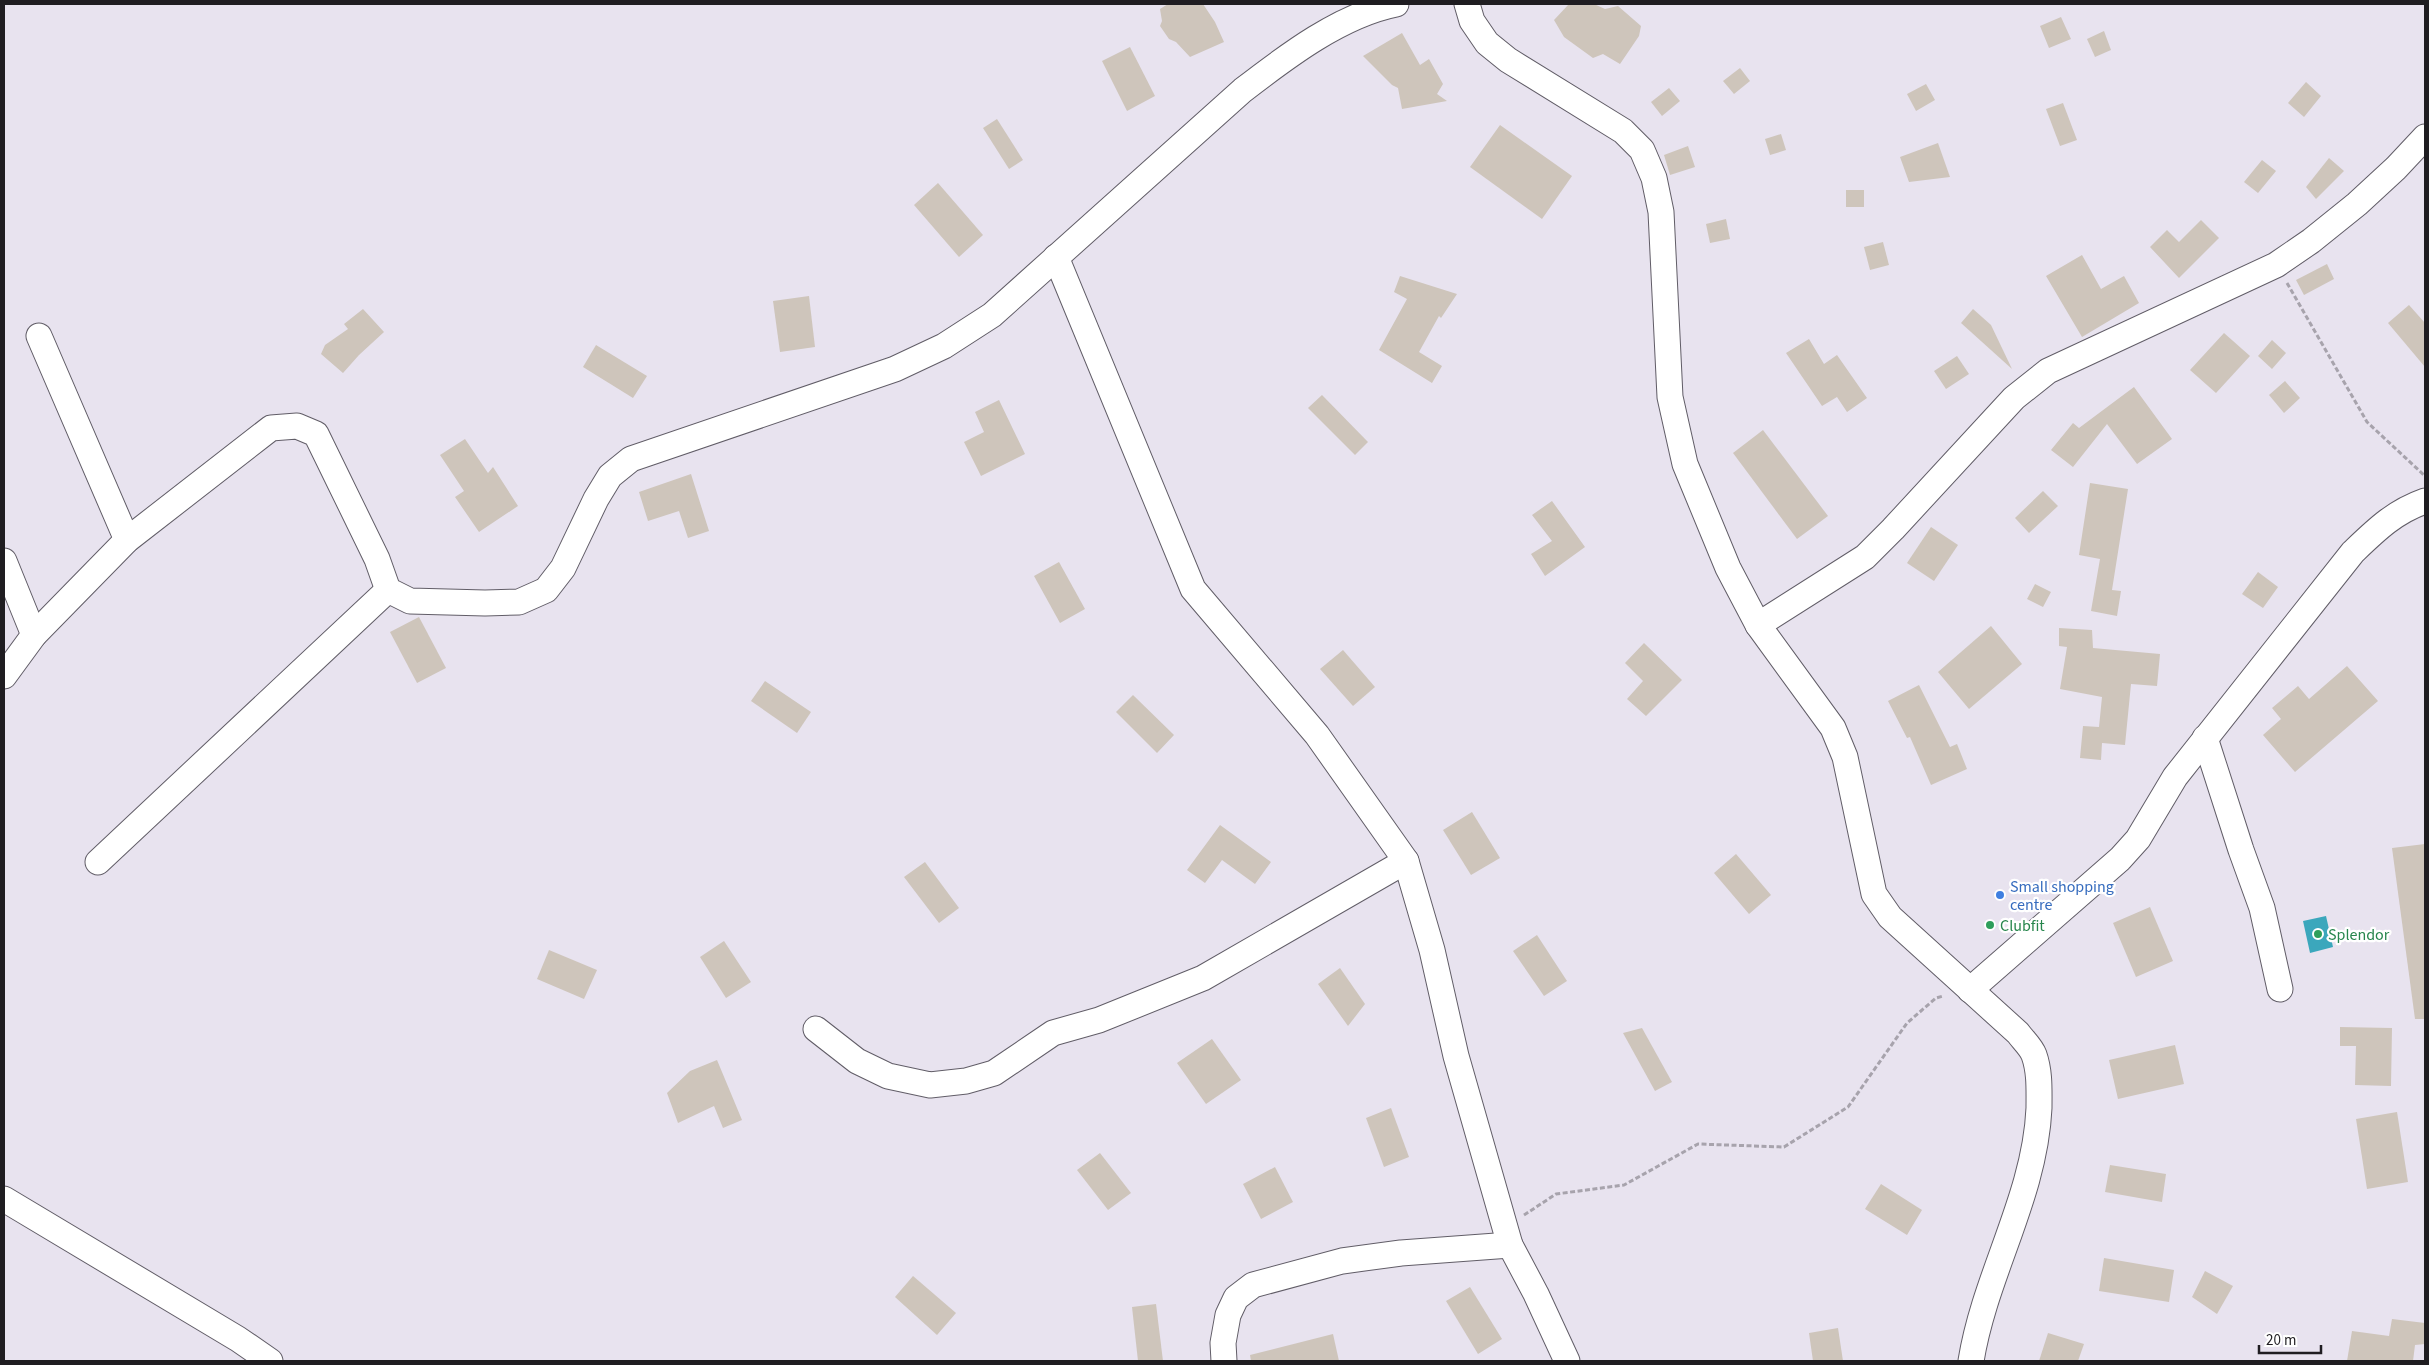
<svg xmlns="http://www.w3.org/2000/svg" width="2429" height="1365" font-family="'Source Sans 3',sans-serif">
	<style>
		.water { fill: #3ba7bc }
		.building { fill: #cec5bb }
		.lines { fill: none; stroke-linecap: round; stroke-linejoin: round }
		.minor-casing { stroke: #615d67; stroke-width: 27 }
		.path { stroke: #a7a3ac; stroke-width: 3; stroke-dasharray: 5 2.5; stroke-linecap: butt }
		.minor { stroke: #fff; stroke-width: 25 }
		.shop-dot { fill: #3f7fe0; stroke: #fff; stroke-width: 2 }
		.leisure-dot { fill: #2e9e5b; stroke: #fff; stroke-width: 2 }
		.labels { text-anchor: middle; stroke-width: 4.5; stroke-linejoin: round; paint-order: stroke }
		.shop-label { font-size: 16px; fill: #366cbe; stroke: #fff; text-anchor: start }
		.leisure-label { font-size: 16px; fill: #27864d; stroke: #fff; text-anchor: start }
	</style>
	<rect width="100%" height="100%" fill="#e8e3ef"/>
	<polygon class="water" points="2326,916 2333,947 2310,953 2303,921"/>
	<g class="building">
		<polygon points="1168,4 1203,4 1215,22 1224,42 1190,57 1176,42 1169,39 1160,26 1162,21 1160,9"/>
		<polygon points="1569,4 1594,4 1605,9 1618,6 1641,26 1639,36 1620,64 1603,54 1593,58 1564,37 1554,20"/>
		<polygon points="2061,17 2071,39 2049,48 2040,26"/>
		<polygon points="2104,31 2111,50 2095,57 2087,39"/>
		<polygon points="1402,33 1420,65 1429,59 1443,84 1437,94 1447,101 1402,109 1398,88 1392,85 1363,56"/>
		<polygon points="1130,47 1155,96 1127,111 1102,61"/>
		<polygon points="1740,68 1750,81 1734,94 1723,81"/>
		<polygon points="2306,82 2321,96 2304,117 2288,103"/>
		<polygon points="1926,84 1935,100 1916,111 1907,94"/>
		<polygon points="1669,88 1680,101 1662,116 1651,102"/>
		<polygon points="2063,103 2077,140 2060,146 2046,109"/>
		<polygon points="997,119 1023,160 1009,169 983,128"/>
		<polygon points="1500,125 1572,176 1542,219 1470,167"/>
		<polygon points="1781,134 1786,150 1770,155 1765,139"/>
		<polygon points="1938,143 1950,177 1909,182 1900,157"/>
		<polygon points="1688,146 1695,167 1670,175 1664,155"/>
		<polygon points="2329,158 2344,171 2316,199 2306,187"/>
		<polygon points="2262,160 2276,171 2258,193 2244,182"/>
		<polygon points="938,183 983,235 959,257 914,205"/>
		<rect x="1846" y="190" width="18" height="17"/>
		<polygon points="1726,219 1730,239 1710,243 1706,224"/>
		<polygon points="2201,220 2219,238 2179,278 2150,247 2167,230 2179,242"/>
		<polygon points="1883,242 1889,265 1870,270 1864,247"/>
		<polygon points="2082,255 2101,289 2124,276 2139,303 2082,337 2046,276"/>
		<polygon points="2327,264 2334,279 2304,295 2296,280"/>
		<polygon points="1400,276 1457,294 1441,318 1439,316 1419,352 1442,366 1432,383 1379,350 1407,299 1394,292"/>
		<polygon points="809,296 815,347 780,352 773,301"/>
		<polygon points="2409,305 2425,323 2425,367 2388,323"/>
		<polygon points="363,309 384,332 359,355 343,373 321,354 325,345 348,329 344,324"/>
		<polygon points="1973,309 1991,325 2012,369 1961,323"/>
		<polygon points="2224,333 2250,356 2216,393 2190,370"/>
		<polygon points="1809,339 1824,364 1837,355 1867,398 1847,412 1837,397 1822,406 1786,353"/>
		<polygon points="2272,340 2286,353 2272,369 2258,356"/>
		<polygon points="596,345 647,376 633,398 583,367"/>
		<polygon points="1957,356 1969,374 1946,389 1934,371"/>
		<polygon points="2285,381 2300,398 2284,413 2269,395"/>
		<polygon points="2134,387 2172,439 2137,464 2107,424 2073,467 2051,450 2073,423 2079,428"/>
		<polygon points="1322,395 1368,442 1355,455 1308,408"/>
		<polygon points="999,400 1025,454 981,476 964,442 984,432 975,412"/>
		<polygon points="1763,430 1828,516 1797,539 1733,453"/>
		<polygon points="465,439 488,473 493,467 518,506 479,532 455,497 464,491 440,455"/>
		<polygon points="691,474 709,531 688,538 679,511 648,521 639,492"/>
		<polygon points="2090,483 2128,489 2112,590 2121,591 2117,616 2091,611 2100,559 2079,555"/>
		<polygon points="2043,491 2058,506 2029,533 2015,518"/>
		<polygon points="1552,501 1585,547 1545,576 1531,554 1552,541 1532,515"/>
		<polygon points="1931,527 1958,545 1934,581 1907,563"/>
		<polygon points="1059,562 1085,609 1060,623 1034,576"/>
		<polygon points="2258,572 2278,587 2263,608 2242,594"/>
		<polygon points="2035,584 2051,592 2043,607 2027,599"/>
		<polygon points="419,617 446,668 417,683 390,632"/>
		<polygon points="1991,626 2022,664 1969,709 1938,672"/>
		<polygon points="2059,628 2092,630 2093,648 2160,654 2157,686 2131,684 2125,745 2102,743 2101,760 2080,758 2083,726 2099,727 2102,697 2060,689 2067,647 2059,646"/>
		<polygon points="1644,643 1682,680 1646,716 1627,699 1643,681 1625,663"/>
		<polygon points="1343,650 1375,687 1353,706 1320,669"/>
		<polygon points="2347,666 2378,701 2295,772 2263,735 2281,719 2272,708 2298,686 2309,699"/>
		<polygon points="765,681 811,712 797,733 751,701"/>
		<polygon points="1919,685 1950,747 1957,744 1967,769 1931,785 1910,737 1907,738 1888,701"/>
		<polygon points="1133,695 1174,735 1157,753 1116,712"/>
		<polygon points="1472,812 1500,858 1471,875 1443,830"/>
		<polygon points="1220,825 1271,862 1255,884 1222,860 1205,883 1187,870"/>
		<polygon points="2425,844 2425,1019 2415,1019 2392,848"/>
		<polygon points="1736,854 1771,895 1749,914 1714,873"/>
		<polygon points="925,862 959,908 939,923 904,877"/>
		<polygon points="2150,907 2173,961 2136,977 2113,923"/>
		<polygon points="1537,935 1567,981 1544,996 1513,951"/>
		<polygon points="724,941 751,982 726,998 700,957"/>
		<polygon points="549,950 597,970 584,999 537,979"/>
		<polygon points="1340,968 1365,1004 1348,1026 1318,984"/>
		<polygon points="2340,1027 2392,1028 2391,1086 2355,1085 2356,1046 2340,1046"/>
		<polygon points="1642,1028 1672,1082 1655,1091 1623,1033"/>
		<polygon points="1212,1039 1241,1080 1206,1104 1177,1063"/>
		<polygon points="2175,1045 2184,1084 2118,1099 2109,1060"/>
		<polygon points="717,1060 742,1120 723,1128 714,1106 678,1123 667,1093 690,1071"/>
		<polygon points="1391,1108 1409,1157 1384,1167 1366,1118"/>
		<polygon points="2397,1112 2408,1182 2367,1189 2356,1119"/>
		<polygon points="1100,1153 1131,1193 1108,1210 1077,1170"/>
		<polygon points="2110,1165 2166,1174 2162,1202 2105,1192"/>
		<polygon points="1275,1167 1293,1202 1261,1219 1243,1184"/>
		<polygon points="1881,1184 1922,1210 1907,1235 1865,1209"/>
		<polygon points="2104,1258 2174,1270 2169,1302 2099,1291"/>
		<polygon points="2205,1271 2233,1286 2217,1314 2192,1297"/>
		<polygon points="913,1276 956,1313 937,1335 895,1297"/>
		<polygon points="1470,1287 1502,1339 1478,1354 1446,1301"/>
		<polygon points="1156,1304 1163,1361 1138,1361 1132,1307"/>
		<polygon points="2392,1319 2425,1323 2425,1344 2415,1345 2413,1361 2347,1361 2352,1331 2389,1336"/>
		<polygon points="1838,1328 1843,1361 1813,1361 1809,1333"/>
		<polygon points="2048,1333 2084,1344 2078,1361 2039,1361"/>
		<polygon points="1333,1334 1339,1361 1251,1361 1250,1355"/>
	</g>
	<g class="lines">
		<defs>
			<g id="minor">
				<path d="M1467 4 1472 21 1487 43 1508 60 1623 131 1642 150 1654 178 1661 212 1670 397 1685 464 1728 568 1758 625 1833 728 1845 757 1874 894 1890 917 2018 1033C2023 1040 2031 1047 2034 1055 2040 1072 2039 1090 2039 1108 2035 1197 1985 1274 1971 1361"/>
				<polyline points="1056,257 1193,589 1317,735 1406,861 1432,950 1456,1056 1510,1245 1536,1294 1567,1361"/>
				<polyline points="39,336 127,540"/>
				<polyline points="4,561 34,635"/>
				<polyline points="1758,625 1865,557 1893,529 2014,398 2048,371 2276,265 2311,241 2357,204 2396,168 2425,137"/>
				<path d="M4 676 34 635 127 540 271 428 297 426 316 434 377 559 388 590 410 601 485 603 519 602 546 590 563 568 596 499 610 476 631 459 895 369 944 346 992 315 1243 90C1287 56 1341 15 1396 4"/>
				<polyline points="2205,738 2241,850 2262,908 2280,989"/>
				<polyline points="98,862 388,590"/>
				<path d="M1970 990 2120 859 2138 839 2175 777 2353 552C2376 530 2394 512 2425 501"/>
				<polyline points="816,1029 857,1061 888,1076 930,1085 966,1081 994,1073 1053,1033 1099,1020 1203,978 1406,861"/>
				<polyline points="4,1199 238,1339 270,1361"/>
				<polyline points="1224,1361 1223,1343 1228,1315 1236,1298 1253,1285 1342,1261 1401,1253 1510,1245"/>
			</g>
		</defs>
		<use href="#minor" class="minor-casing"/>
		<g class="path">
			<polyline points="2287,283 2367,422 2425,476"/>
			<polyline points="1524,1215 1556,1194 1624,1185 1698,1144 1784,1147 1848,1107 1907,1023 1936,998 1943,996"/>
		</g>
		<use href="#minor" class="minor"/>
	</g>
	<circle class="shop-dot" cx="2000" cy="895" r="5"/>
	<g class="leisure-dot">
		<circle cx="1990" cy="925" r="5"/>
		<circle cx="2318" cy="934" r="5"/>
	</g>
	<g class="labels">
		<g class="shop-label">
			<text x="2010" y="892">Small shopping<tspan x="2010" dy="18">centre</tspan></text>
		</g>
		<g class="leisure-label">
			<text x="2000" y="931">Clubfit</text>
			<text x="2328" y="940">Splendor</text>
		</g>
	</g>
	<rect width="2429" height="1365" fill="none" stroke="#1f1d21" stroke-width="10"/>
	<path d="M2259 1345v8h62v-8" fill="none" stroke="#1f1d21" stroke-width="2.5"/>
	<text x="2266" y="1345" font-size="15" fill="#1f1d21" stroke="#ffffff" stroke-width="4" paint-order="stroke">20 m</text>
</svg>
